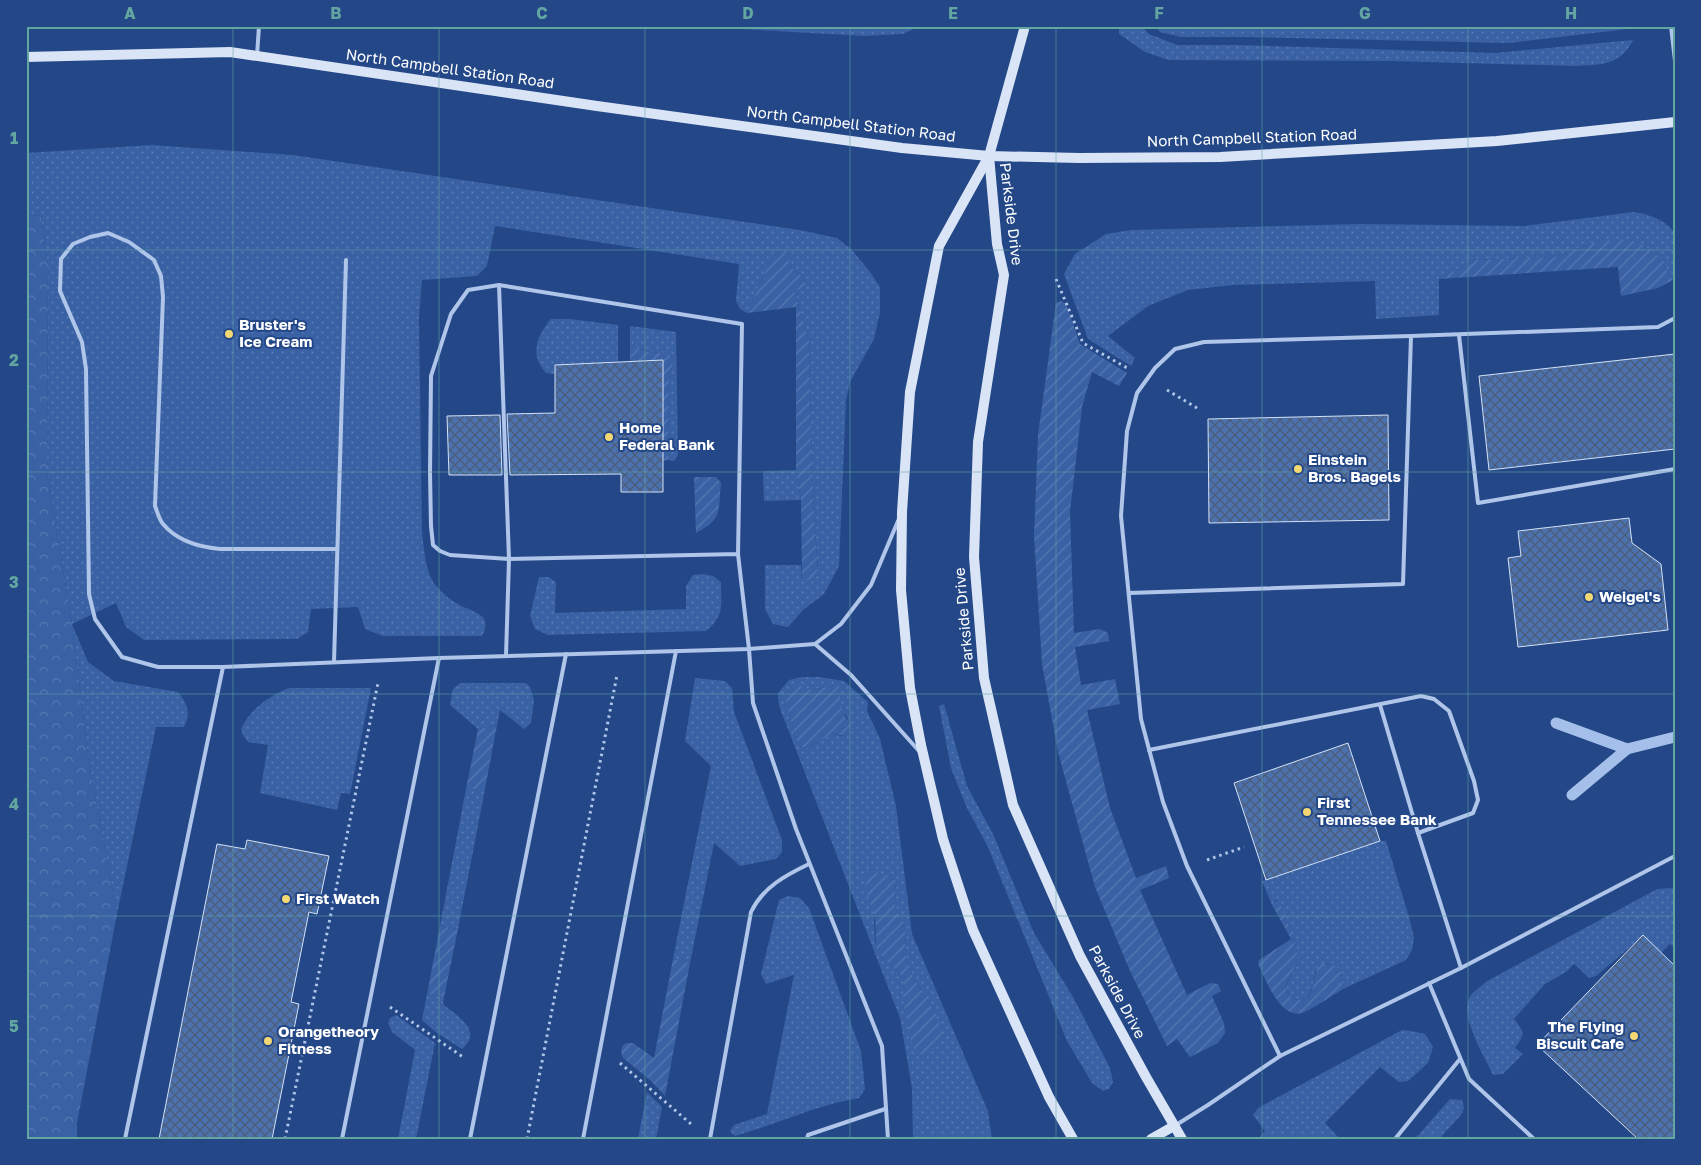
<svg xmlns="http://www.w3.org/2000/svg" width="1701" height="1165" font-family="'Golos Text',sans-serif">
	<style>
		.grass { fill: url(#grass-dots); fill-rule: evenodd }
		.forest { fill: url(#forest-crowns) }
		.garden { fill: url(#garden-furrows) }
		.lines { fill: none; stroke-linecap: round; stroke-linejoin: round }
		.stream { stroke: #a4bfea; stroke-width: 11 }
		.building { fill: url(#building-cross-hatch); stroke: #d3e1f7 }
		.path { stroke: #afc5e9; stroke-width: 3; stroke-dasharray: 2.5 4; stroke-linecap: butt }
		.lane { stroke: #afc5e9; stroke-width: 4 }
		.secondary { stroke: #dae4f7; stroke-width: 10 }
		.grid { fill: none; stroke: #63a6a1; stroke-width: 1; stroke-opacity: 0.55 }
		.poi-dot { fill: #f3d873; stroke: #244887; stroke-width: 2 }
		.labels { text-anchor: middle; stroke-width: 4; stroke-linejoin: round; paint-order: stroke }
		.street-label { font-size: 15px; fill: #fff; stroke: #244887 }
		.poi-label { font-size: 15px; font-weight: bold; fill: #fff; stroke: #244887; text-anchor: start }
		.neatline { fill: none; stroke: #63a6a1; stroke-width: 2 }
		.grid-label { font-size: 16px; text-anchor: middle; font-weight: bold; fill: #63a6a1 }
	</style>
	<defs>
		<pattern id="grass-dots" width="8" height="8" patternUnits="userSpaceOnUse" patternTransform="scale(1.25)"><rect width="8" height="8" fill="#3961a4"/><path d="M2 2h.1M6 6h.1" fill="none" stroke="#5779b2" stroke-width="1.8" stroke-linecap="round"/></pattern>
		<pattern id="forest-crowns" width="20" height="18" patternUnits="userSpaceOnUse" patternTransform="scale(1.25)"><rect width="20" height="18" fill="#3961a4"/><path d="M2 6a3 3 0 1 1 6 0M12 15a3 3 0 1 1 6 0" fill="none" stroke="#5779b2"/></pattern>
		<pattern id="garden-furrows" width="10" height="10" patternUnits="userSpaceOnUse" patternTransform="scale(1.25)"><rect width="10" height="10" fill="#3961a4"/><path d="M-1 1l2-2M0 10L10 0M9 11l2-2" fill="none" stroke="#5779b2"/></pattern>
		<pattern id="building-cross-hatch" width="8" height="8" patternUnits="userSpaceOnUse" patternTransform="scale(1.25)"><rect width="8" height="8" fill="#4c71af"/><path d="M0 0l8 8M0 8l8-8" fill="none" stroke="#4c5d79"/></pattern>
	</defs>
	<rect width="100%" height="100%" fill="#244887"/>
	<g class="grass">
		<polygon points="686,26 920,26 903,34 865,36"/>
		<path d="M1119 26H1141L1149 34 1177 45H1239L1495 53 1633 40C1621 65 1600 65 1576 66L1393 61 1169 60 1145 52 1119 34Z"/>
		<polygon points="1156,26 1636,26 1636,28 1508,43 1250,37 1181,37 1160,32"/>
		<path d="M152 145 293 155 800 230 837 238 852 250 870 272 880 287V312L874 339 850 382 846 400 839 566 824 594 803 610 788 627 773 624 765 609V565H801L802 580 818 570 814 515 810 392 809 340 794 290 805 289 804 278 792 269 786 249 769 263 747 313 740 309 736 301 739 264 495 226 487 266 477 276 422 280 419 318 422 532C424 548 425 571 435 585 440 591 449 599 456 603 470 612 495 613 482 636H383L365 629 358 607 311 609 308 632 297 639 144 640 126 627 116 603 72 624 88 662 114 681 178 692C188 705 191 712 184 727H156L117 914 89 764 72 624 47 471 48 267 41 216 26 214V153Z"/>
		<path d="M1634 212C1648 214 1667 220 1675 234V277L1673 280 1657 255 1643 245 1590 244 1555 257 1476 260 1439 279V315L1376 319 1375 281 1233 285 1188 290 1148 306 1108 336 1135 358 1131 366 1088 339 1064 274 1075 254 1106 234 1131 230 1361 224 1524 226Z"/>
		<path d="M551 319H570L618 325V362L555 374 546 373C529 355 537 335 551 319Z"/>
		<polygon points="630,326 676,332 678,455 674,461 668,460 669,379 674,359 668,353 648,352 630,345"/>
		<polygon points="796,470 801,500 764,501 763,471"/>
		<path d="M703 574 713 576 721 582C721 604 725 616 706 631L548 635 535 629 530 616 539 577H548L556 582 555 613 686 609V586L693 575Z"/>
		<path d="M802 677H820L844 681 868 702 867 711 880 739 896 806 912 934 988 1111 992 1139H913L912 1088 900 1018 779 706 778 693 789 680ZM804 686 809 690 833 686 842 711 848 718 842 736 832 734 808 748 798 746 785 700ZM896 881 895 905 905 930 906 954 912 975 936 1014 903 993 904 980 896 968 883 958 875 940 874 917Z"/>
		<polygon points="695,678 725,681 732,688 734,712 782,840 782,852 776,859 740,866 714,843 690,963 673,959 711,766 685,741"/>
		<polygon points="460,683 526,683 530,687 534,700 531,723 524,729 500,710 497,725 478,729 450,705 453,689"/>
		<path d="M289 688H371L350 794 341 793 337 810 260 793 268 745 248 742 243 735 241 729C251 708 268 697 289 688Z"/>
		<polygon points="944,704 967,786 993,834 1034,933 1073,997 1110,1068 1113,1082 1109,1089 1103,1091 1092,1083 1067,1041 988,847 966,806 951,768 939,706"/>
		<polygon points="466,789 485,789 458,929 440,926"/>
		<path d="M1380 841H1386L1409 917 1414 938 1412 950 1406 960 1343 989C1342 974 1343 968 1327 963L1316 970C1313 981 1312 1007 1295 999 1291 997 1288 995 1287 990 1285 979 1296 972 1297 962 1300 947 1283 913 1277 899L1272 905 1262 881Z"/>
		<path d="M1675 888V948L1670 944 1661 953 1643 936 1596 976 1589 978 1574 964 1566 972 1545 984 1514 1019C1525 1033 1525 1033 1515 1048L1523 1054 1503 1074 1493 1075C1485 1057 1456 1012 1472 994 1476 989 1483 985 1487 981L1657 889Z"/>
		<path d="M788 896 800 898 809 908 861 1051 865 1089 859 1098C817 1105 777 1124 735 1136L730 1131 734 1125 767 1114 794 975 766 984 761 974 779 900Z"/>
		<path d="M427 994 444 997 443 1004C457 1016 484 1031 462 1049L437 1033 422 1020Z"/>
		<polygon points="396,1015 435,1043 416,1139 398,1139 415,1050 392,1032 388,1023 390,1018"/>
		<polygon points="1402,1030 1411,1031 1425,1034 1433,1047 1428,1063 1408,1081 1399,1082 1380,1067 1325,1123 1340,1139 1258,1139 1265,1131 1253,1115 1258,1108"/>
		<polygon points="647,1092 662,1107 656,1139 638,1139"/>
		<polygon points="1450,1099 1462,1100 1464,1108 1461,1115 1439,1139 1415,1139"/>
	</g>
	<polygon class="forest" points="26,214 41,216 48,267 47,471 72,624 89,764 117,914 77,1123 77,1139 26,1139"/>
	<g class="garden">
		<polygon points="1619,239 1643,245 1657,255 1673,280 1658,288 1621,296 1618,267 1439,279 1476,260 1555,257 1590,244"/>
		<polygon points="781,249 786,249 792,269 804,278 806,289 794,290 809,340 810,392 814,515 818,570 810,580 802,580 801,500 796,470 796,307 747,313 769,263"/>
		<polygon points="1061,301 1066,304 1080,344 1127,373 1119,386 1092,372 1082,407 1070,512 1074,633 1100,629 1108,633 1109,641 1075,647 1081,685 1115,679 1120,704 1087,710 1110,808 1136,878 1166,866 1169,878 1140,890 1187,995 1210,983 1218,984 1221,991 1212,996 1224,1023 1225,1033 1218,1043 1190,1057 1177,1039 1167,1046 1130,971 1095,887 1058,752 1042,664 1034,536 1038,435 1056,303"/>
		<polygon points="630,345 648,352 668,353 674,359 669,379 668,460 663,461 663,361 630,362"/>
		<path d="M694 477H716L721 483C718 512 723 519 696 533Z"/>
		<path d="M804 686 809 690 834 686C842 695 839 698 842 709 843 715 849 721 852 728L848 736 832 734 808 748 798 746 785 700 791 687Z"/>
		<polygon points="497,725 485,789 466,789 478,729"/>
		<path d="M867 870 890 876 896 881 895 905 905 930 906 954 912 975 936 1014 942 1033 938 1044 926 1054H917C909 1040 904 1010 903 994 902 989 905 983 903 979 898 967 888 965 882 956 872 940 878 931 874 915 870 899 862 887 867 870Z"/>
		<path d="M1278 899C1283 913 1300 947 1297 962 1295 972 1284 980 1287 991 1290 1000 1304 1004 1309 996 1314 989 1314 972 1320 963 1341 964 1342 970 1343 989 1333 995 1311 1010 1302 1013 1280 1019 1266 980 1258 964L1259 960 1291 939 1272 905Z"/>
		<polygon points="440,926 458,929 444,997 427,994"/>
		<polygon points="673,959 690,963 665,1096 650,1080 623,1058 621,1052 622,1047 626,1043 633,1043 654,1058"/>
	</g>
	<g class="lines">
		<g class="stream">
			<polyline points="1556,723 1627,749"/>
			<polyline points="1572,795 1627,749 1675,737"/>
		</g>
	</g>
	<g class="building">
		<polygon points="1675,354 1675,449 1489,470 1479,376"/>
		<polygon points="663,360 663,492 621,492 621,474 510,475 507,414 555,413 555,365"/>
		<polygon points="500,415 502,475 449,475 447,416"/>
		<polygon points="1388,415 1389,520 1209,523 1208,419"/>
		<polygon points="1629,518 1632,543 1661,564 1668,630 1518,647 1508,558 1521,556 1518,531"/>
		<polygon points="1348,743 1380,841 1266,880 1234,783"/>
		<polygon points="247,840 329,856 317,914 309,912 291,1002 299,1004 272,1139 159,1139 217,844 245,849"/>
		<polygon points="1643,935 1675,966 1675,1139 1638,1139 1537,1045"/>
	</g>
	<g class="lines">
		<g class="path">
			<polyline points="1056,279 1083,343 1129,369"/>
			<polyline points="1167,390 1197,408"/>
			<polyline points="1207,860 1244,847"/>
			<polyline points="390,1007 463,1057"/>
			<polyline points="620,1063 691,1124"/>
			<polyline points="285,1139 378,683"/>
			<polyline points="527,1139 617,675"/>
		</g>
		<g class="lane">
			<polyline points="1671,26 1675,61"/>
			<polyline points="257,56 259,26"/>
			<polyline points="499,285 509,559 506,656"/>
			<polyline points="1459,335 1478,503 1675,469"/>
			<polyline points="898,521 871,585 841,624 815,644 851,675 919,751"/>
			<path d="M337 549H220C199 547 177 541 163 524 159 519 157 511 155 506L163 297 161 276 154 260 129 242 108 233 90 237 73 244 61 259 60 291 82 342 86 369 89 594 95 619 122 657 158 667H223L439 658 749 649 815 644"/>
			<polyline points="738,554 509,559 450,555 440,551 433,545 431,526 430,473 431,376 451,314 468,290 499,285 742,324 738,554 749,649 753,703 796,829 882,1046 888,1139"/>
			<polyline points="1129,593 1403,584 1411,336"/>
			<polyline points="334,662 346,260"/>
			<polyline points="1380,705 1418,833 1461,968"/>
			<polyline points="1149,750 1421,696 1434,699 1449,711 1474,781 1478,800 1473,813 1418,833"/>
			<polyline points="1429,983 1469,1079 1534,1139"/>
			<polyline points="1280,1056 1187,866 1163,802 1141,719 1121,516 1127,431 1137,393 1155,368 1175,349 1204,342 1411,336 1658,327 1675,318"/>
			<polyline points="1176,1125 1208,1105 1280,1056 1461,968 1675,856"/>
			<polyline points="125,1139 223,667"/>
			<polyline points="342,1139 439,658"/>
			<polyline points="470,1139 566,654"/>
			<polyline points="583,1139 676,651"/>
			<path d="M710 1139 751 912C763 887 786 875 809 864"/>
			<polyline points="807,1139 808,1135 885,1109"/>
			<polyline points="1395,1139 1460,1059"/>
		</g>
		<g class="secondary">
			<polyline points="1025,26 989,156 939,246 910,392 902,512 901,590 910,688 921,745 943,839 973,930 1049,1097 1073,1139"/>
			<polyline points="26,57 230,52 597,106 902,148 989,156 1079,158 1220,157 1497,141 1675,122"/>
			<polyline points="989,156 997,244 1004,275 978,442 974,557 984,678 1013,805 1080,956 1146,1077 1182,1139"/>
			<polyline points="1151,1139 1174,1126"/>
		</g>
	</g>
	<path class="grid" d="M233 26V1139M439 26V1139M645 26V1139M850 26V1139M1056 26V1139M1262 26V1139M1468 26V1139M26 250H1675M26 472H1675M26 694H1675M26 916H1675"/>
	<g class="poi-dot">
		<circle cx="229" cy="334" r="5"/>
		<circle cx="609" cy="437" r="5"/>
		<circle cx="1298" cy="469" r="5"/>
		<circle cx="1589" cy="597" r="5"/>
		<circle cx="1307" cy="812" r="5"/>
		<circle cx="286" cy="899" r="5"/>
		<circle cx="1634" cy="1036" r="5"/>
		<circle cx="268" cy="1041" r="5"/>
	</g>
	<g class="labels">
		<g class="street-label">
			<text transform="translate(450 69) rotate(8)" y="5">North Campbell Station Road</text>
			<text transform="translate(851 124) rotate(7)" y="5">North Campbell Station Road</text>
			<text transform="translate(1252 138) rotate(-2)" y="5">North Campbell Station Road</text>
			<text transform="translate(1011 214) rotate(83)" y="5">Parkside Drive</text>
			<text transform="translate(964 619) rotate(-95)" y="5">Parkside Drive</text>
			<text transform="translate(1117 992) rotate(62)" y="5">Parkside Drive</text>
		</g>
		<g class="poi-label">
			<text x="239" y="330">Bruster's<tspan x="239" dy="17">Ice Cream</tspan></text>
			<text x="619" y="433">Home<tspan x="619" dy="17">Federal Bank</tspan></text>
			<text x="1308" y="465">Einstein<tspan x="1308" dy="17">Bros. Bagels</tspan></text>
			<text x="1599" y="602">Weigel's</text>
			<text x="1317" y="808">First<tspan x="1317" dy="17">Tennessee Bank</tspan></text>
			<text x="296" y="904">First Watch</text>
			<text x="1624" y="1032" text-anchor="end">The Flying<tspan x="1624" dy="17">Biscuit Cafe</tspan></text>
			<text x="278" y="1037">Orangetheory<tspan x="278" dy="17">Fitness</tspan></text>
		</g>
	</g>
	<rect width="1701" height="1165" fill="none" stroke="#244887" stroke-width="55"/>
	<rect x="28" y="28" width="1646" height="1110" class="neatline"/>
	<g class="grid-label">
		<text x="130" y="19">A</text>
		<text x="336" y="19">B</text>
		<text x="542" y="19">C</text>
		<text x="748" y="19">D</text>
		<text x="953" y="19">E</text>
		<text x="1159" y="19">F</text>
		<text x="1365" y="19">G</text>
		<text x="1571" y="19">H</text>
		<text x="14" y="144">1</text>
		<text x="14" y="366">2</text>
		<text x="14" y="588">3</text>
		<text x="14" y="810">4</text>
		<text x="14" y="1032">5</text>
	</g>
</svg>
